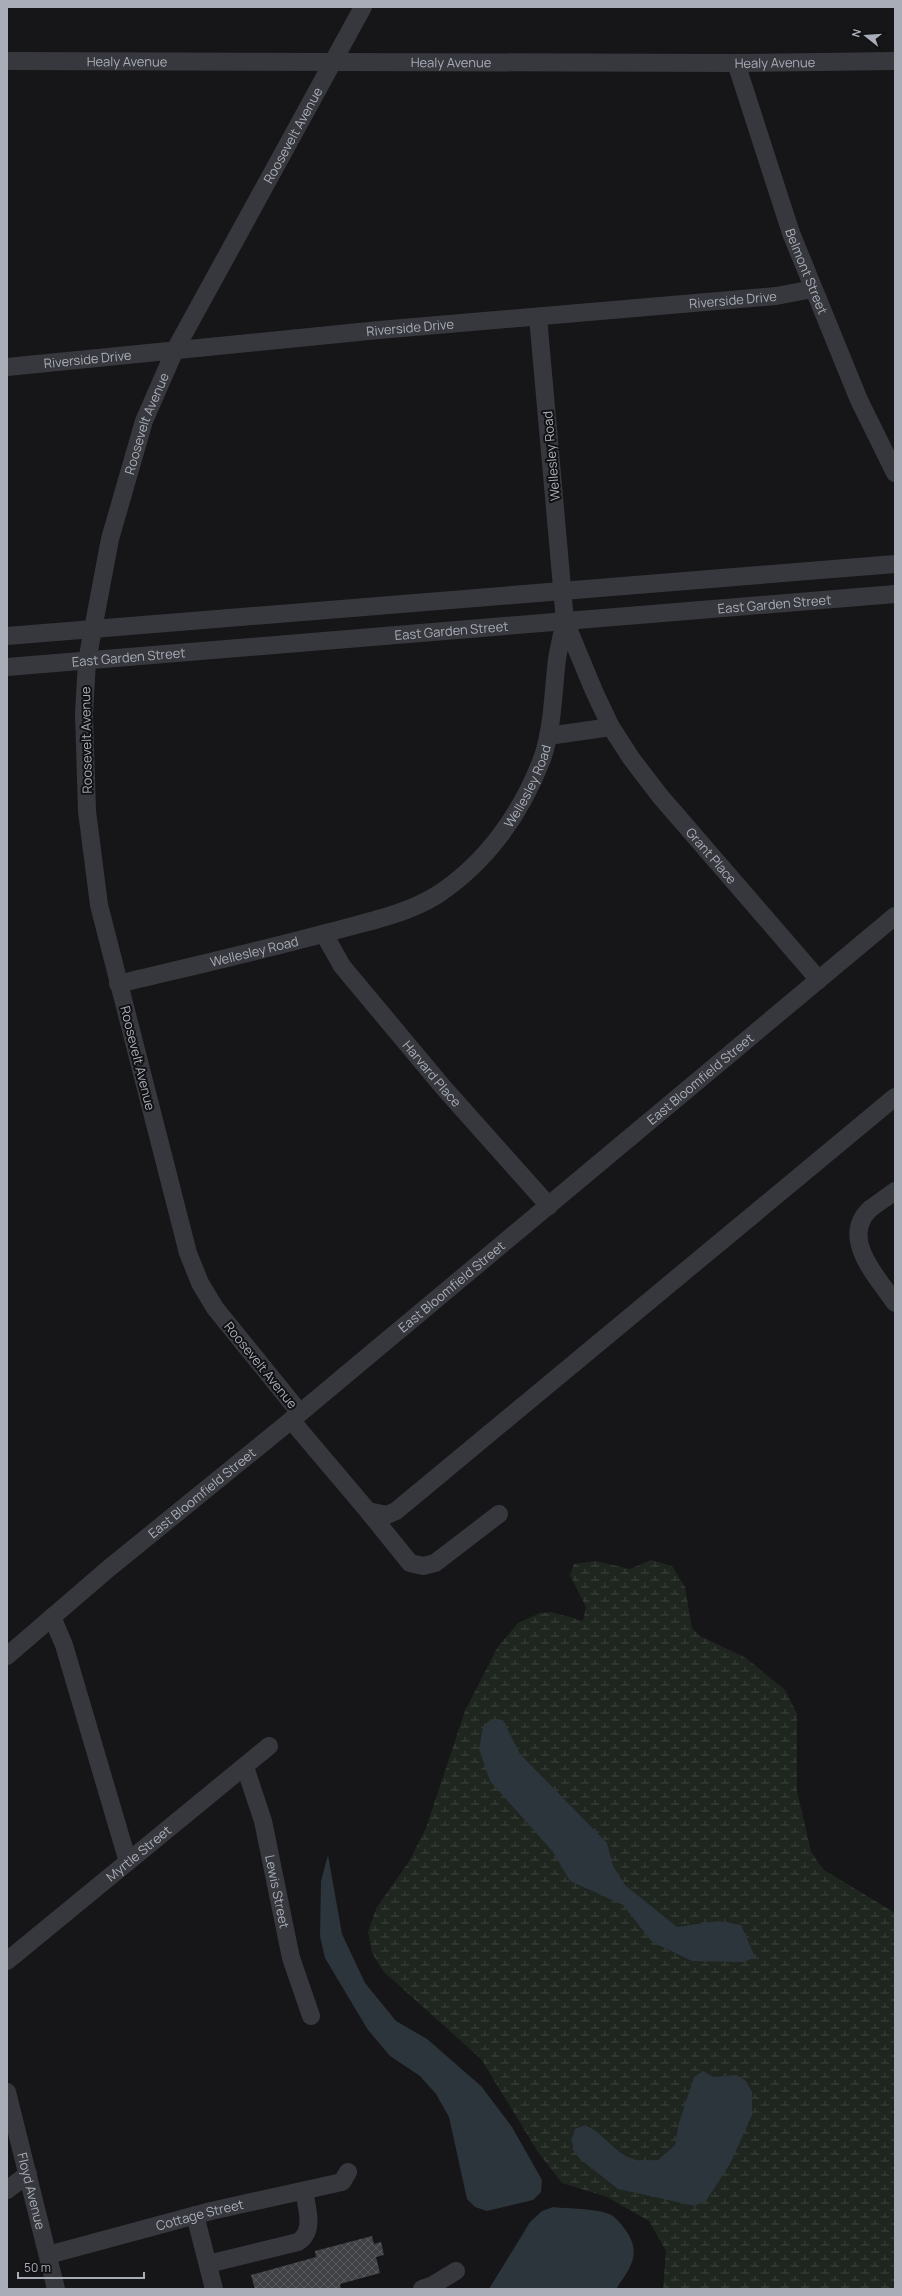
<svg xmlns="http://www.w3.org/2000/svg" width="902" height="2296" font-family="Manrope,sans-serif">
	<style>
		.wetland { fill: url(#wetland-marsh) }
		.water { fill: #2c353c }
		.building { fill: url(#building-cross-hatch) }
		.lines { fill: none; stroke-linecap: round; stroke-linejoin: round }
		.minor { stroke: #37383d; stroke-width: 18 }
		.labels { text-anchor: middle; stroke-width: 4; stroke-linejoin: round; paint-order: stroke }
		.street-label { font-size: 13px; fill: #a8adb8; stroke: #111113 }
	</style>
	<defs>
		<pattern id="wetland-marsh" width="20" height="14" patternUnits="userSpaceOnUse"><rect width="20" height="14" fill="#1e261f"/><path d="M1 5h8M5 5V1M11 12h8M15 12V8" fill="none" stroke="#3c433d"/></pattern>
		<pattern id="building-cross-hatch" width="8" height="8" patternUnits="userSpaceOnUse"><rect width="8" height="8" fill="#404145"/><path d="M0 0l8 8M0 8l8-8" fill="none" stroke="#595a5e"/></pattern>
	</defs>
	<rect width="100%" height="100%" fill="#161618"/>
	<polygon class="wetland" points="651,1560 672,1566 685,1587 692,1628 700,1636 746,1658 785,1690 797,1714 797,1791 811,1851 817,1861 824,1870 895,1913 895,2289 663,2289 666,2251 649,2221 607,2197 562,2183 538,2152 481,2059 384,1972 372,1953 368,1931 377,1907 410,1860 426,1828 465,1711 497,1648 518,1623 540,1613 551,1612 583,1621 586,1607 570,1575 574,1564 596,1561 630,1569"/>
	<g class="water">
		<polygon points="491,1719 503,1720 520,1754 607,1843 613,1866 625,1885 677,1927 718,1921 741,1925 755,1957 744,1962 692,1961 652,1942 623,1905 570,1881 553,1852 490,1781 479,1749 483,1727"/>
		<polygon points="328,1855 342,1934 365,1983 396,2021 427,2039 481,2086 512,2127 542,2180 541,2192 533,2200 487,2211 475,2207 467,2199 449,2117 436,2094 420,2076 390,2056 368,2030 325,1958 320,1936 321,1881"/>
		<path d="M703 2071 713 2077 737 2075 746 2081 752 2092V2115L731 2162 706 2201 695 2206 618 2189 580 2159 573 2150 572 2139 575 2129 585 2125C604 2133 614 2153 633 2159 640 2162 651 2160 658 2160L675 2145 679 2123 694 2077Z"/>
		<path d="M553 2207C569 2209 594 2208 609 2214 615 2216 620 2223 624 2228 643 2253 631 2267 616 2289H489L530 2222 542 2211Z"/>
	</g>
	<polygon class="building" points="372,2236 374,2244 381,2242 384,2255 376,2257 380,2273 340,2284 341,2289 255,2289 251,2275 316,2257 315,2251"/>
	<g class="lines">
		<g class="minor">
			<path id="s1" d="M7 61 736 63 895 61"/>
			<path id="s2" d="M736 63 791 233 859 400 895 473"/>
			<path id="s3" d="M7 367 379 330 776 296 813 289"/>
			<path id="s4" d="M565 621 594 691 611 727 631 758 660 796 819 980"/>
			<polyline points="7,636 895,564"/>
			<path id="s5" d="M7 667 895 594"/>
			<polyline points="548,736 611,727"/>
			<path id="s6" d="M324 934 342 966 443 1087 549 1206"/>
			<path id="s7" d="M118 984C189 967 259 951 330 932 365 922 405 915 437 895 486 863 521 814 542 759 553 728 553 692 557 659 559 647 562 634 565 621L538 317"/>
			<path d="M895 1191C887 1197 878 1203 870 1209 839 1238 878 1278 895 1303"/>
			<path id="s8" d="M300 1413 215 1308 200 1283 188 1253 99 905 87 811 84 714 87 661 110 539 144 421 175 350 363 7"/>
			<polyline points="291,1420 368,1511 387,1515 396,1511 895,1097"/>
			<polyline points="368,1511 410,1563 423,1566 435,1563 499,1514"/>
			<polyline points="52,1617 64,1645 128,1862"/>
			<path id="s9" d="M7 1656 108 1569 300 1413 895 916"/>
			<path id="s10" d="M245 1767 263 1821 291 1958 311 2016"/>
			<path id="s11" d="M7 1961 269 1746"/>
			<path id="s12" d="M7 2092 56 2289"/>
			<polyline points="7,2190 28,2174"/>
			<polyline points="195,2215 214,2289"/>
			<path id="s13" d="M48 2255 211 2211 342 2182 348 2172"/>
			<path d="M208 2264 298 2242C315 2231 307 2209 304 2191"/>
			<polyline points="422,2289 433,2285 456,2271"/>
		</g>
	</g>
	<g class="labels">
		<g class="street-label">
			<text dy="5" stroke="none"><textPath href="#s1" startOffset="120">Healy Avenue</textPath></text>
			<text dy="5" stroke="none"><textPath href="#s1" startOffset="444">Healy Avenue</textPath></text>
			<text dy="5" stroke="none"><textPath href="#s1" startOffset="768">Healy Avenue</textPath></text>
			<text dy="5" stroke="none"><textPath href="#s8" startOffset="1370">Roosevelt Avenue</textPath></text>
			<text dy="5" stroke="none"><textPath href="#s2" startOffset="220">Belmont Street</textPath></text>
			<text dy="5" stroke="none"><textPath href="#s3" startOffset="729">Riverside Drive</textPath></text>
			<text dy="5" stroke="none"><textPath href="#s3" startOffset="405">Riverside Drive</textPath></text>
			<text dy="5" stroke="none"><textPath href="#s3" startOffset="81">Riverside Drive</textPath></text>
			<text dy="5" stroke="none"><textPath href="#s8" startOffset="1046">Roosevelt Avenue</textPath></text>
			<text transform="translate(551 456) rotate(-95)" y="5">Wellesley Road</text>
			<text dy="5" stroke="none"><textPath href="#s5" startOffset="770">East Garden Street</textPath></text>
			<text dy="5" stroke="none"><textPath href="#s5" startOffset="446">East Garden Street</textPath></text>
			<text dy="5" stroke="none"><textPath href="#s5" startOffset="122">East Garden Street</textPath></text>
			<text transform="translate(86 740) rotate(-91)" y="5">Roosevelt Avenue</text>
			<text dy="5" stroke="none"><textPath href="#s7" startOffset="476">Wellesley Road</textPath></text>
			<text dy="5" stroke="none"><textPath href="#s4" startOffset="279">Grant Place</textPath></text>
			<text dy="5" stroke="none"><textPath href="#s7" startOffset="140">Wellesley Road</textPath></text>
			<text transform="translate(138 1058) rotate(76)" y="5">Roosevelt Avenue</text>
			<text dy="5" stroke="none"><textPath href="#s6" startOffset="177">Harvard Place</textPath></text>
			<text dy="5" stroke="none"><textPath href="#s9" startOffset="902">East Bloomfield Street</textPath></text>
			<text dy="5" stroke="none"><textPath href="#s9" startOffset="578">East Bloomfield Street</textPath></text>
			<text transform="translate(261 1365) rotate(51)" y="5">Roosevelt Avenue</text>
			<text dy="5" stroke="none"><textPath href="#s9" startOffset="254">East Bloomfield Street</textPath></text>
			<text dy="5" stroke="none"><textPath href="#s11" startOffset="170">Myrtle Street</textPath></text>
			<text dy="5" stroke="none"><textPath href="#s10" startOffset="129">Lewis Street</textPath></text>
			<text dy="5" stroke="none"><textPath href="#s12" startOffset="102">Floyd Avenue</textPath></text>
			<text dy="5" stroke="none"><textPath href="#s13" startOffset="157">Cottage Street</textPath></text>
		</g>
	</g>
	<rect width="902" height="2296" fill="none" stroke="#a8adb8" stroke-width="16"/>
	<g transform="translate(866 36) rotate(287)" stroke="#111113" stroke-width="3" paint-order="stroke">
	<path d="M0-3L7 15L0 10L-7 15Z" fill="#a8adb8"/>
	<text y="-6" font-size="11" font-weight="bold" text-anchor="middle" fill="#a8adb8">N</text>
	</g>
	<path d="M18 2272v6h126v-6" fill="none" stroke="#a8adb8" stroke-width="2"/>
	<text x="24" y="2272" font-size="12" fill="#a8adb8" stroke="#111113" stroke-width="3" paint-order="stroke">50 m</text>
</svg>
